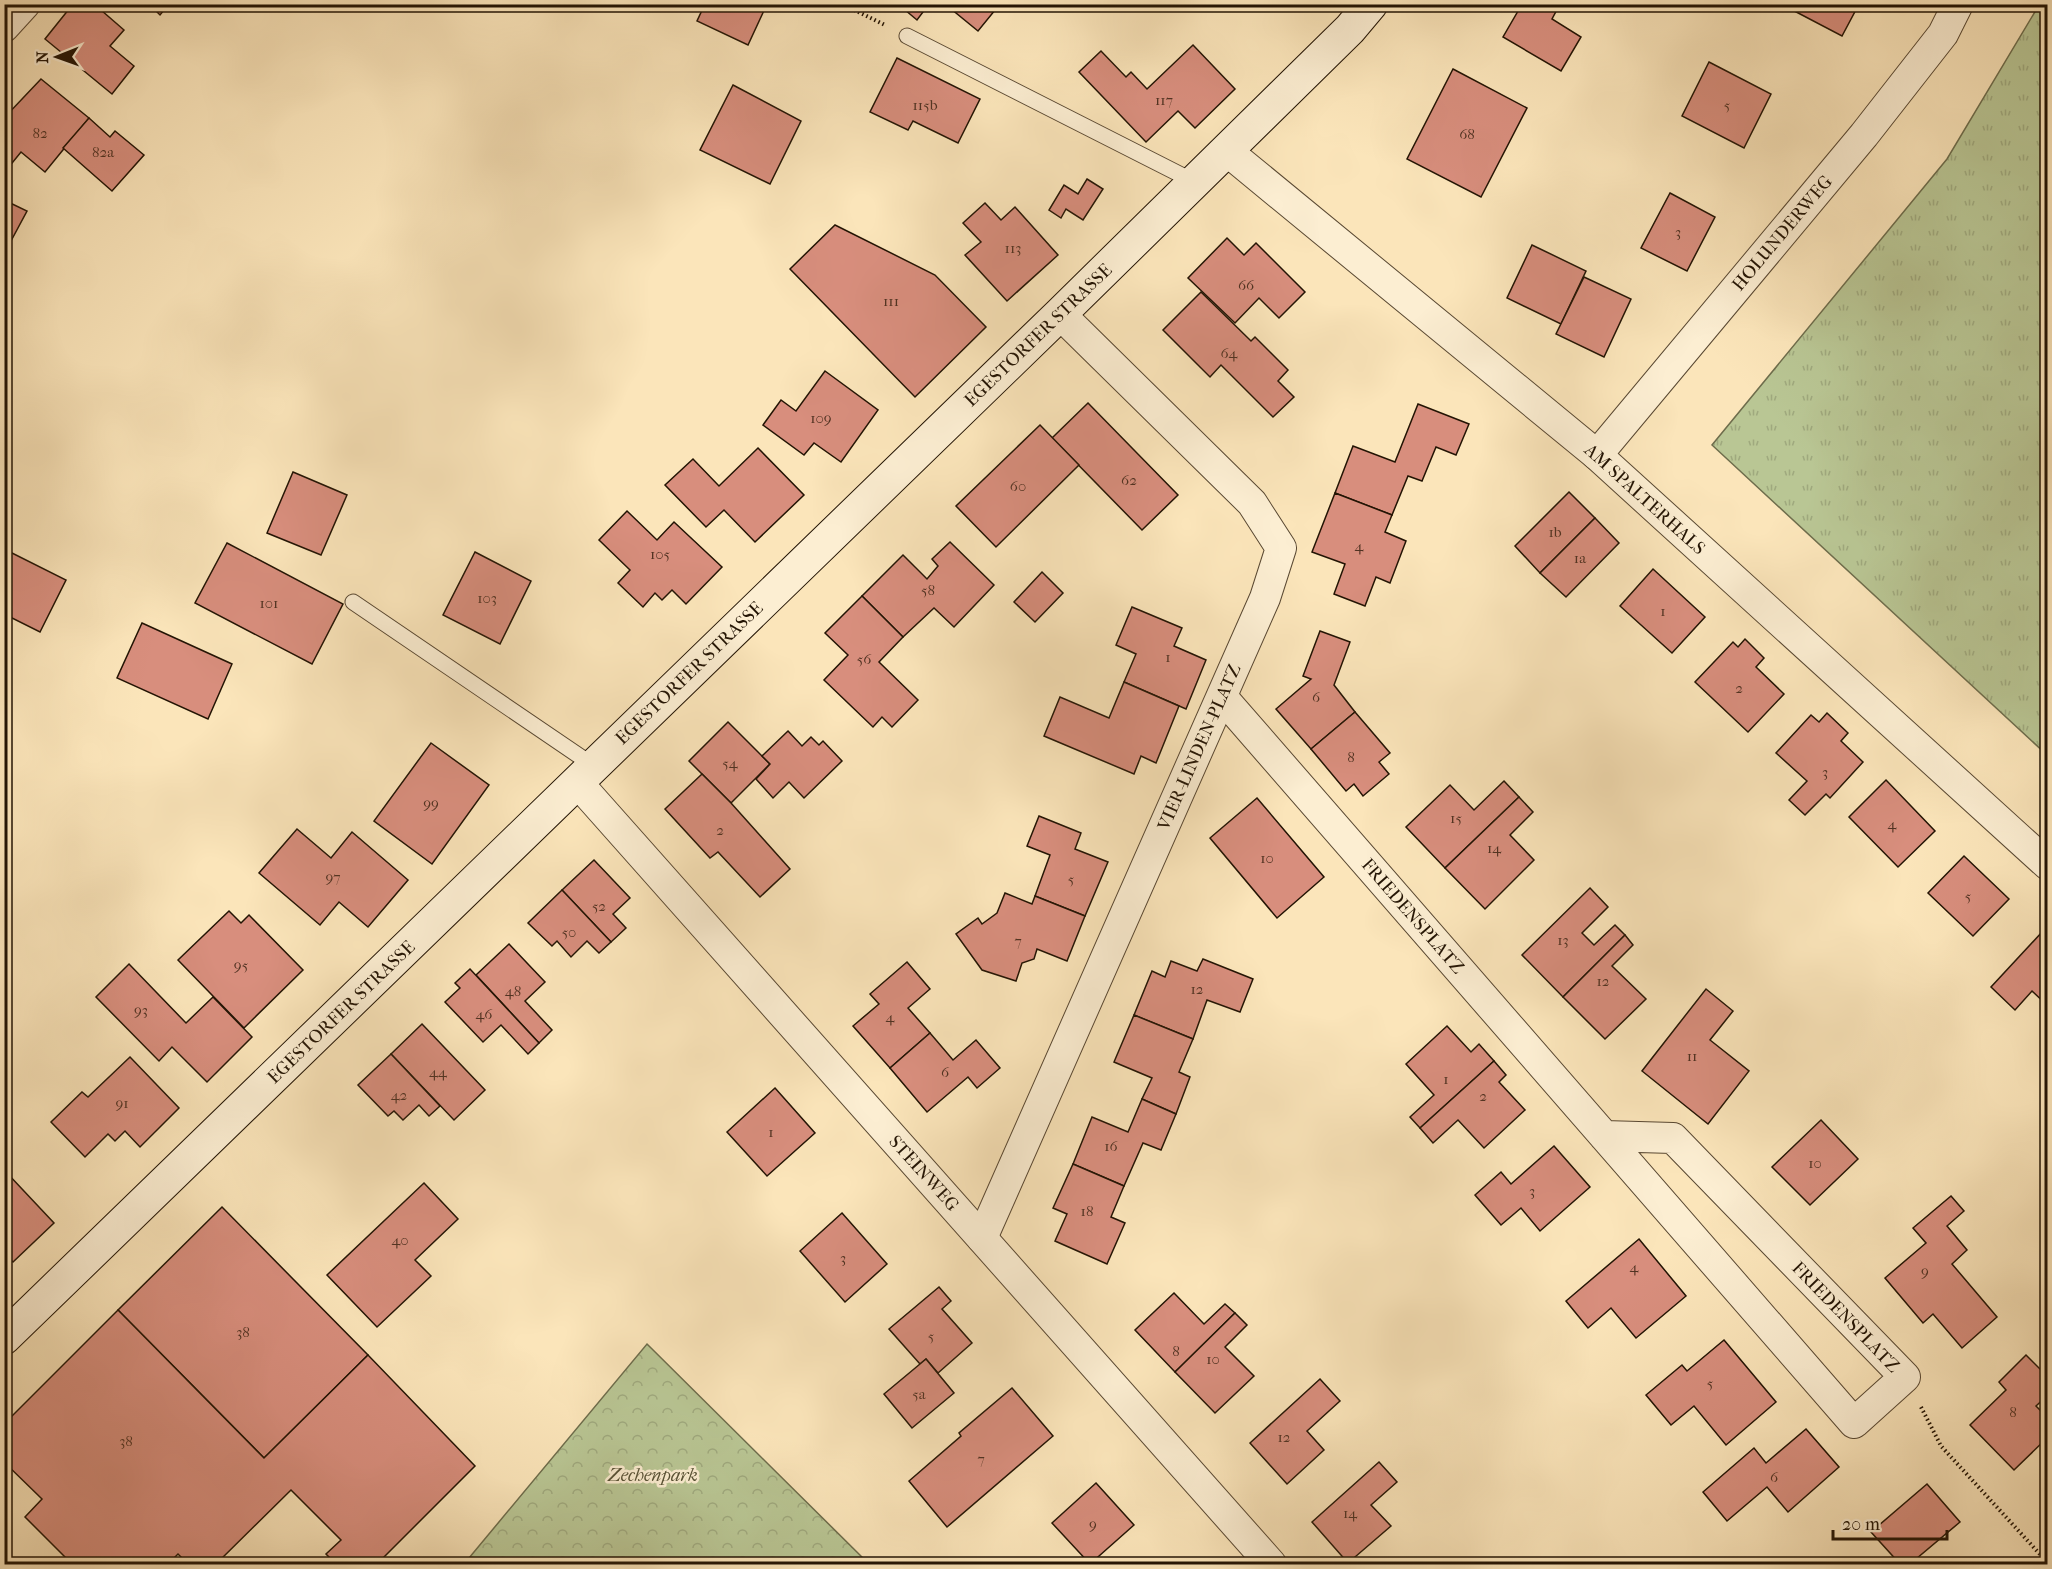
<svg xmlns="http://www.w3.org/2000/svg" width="2052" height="1569" font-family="'IM FELL French Canon',serif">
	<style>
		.grass { fill: url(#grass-tufts); stroke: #6e6d4c; stroke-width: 1.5 }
		.park { fill: url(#park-crowns); stroke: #6e6d4c; stroke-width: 1.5 }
		.building { fill: #d88e7d; stroke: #231404; stroke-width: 1.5 }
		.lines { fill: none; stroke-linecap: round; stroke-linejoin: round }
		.lane-casing { stroke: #594832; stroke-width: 17 }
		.street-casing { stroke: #594832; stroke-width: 32 }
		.secondary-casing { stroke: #231404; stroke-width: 35 }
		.path { stroke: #231404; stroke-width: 4; stroke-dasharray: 1.5 3; stroke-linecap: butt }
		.lane { stroke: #fceed2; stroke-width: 15 }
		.street { stroke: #fceed2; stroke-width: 30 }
		.secondary { stroke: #fceed2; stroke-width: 33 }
		.labels { text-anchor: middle; stroke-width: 5; stroke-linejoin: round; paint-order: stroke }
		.number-label { font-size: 15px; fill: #503222 }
		.street-label { font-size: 18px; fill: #231404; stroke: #fceed2 }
		.park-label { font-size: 18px; font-style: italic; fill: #585236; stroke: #fceed2 }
	</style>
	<defs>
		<pattern id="grass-tufts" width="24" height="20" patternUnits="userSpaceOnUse" patternTransform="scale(1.5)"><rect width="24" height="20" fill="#b9c694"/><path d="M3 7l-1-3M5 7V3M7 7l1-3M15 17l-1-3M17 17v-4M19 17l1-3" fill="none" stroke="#9fa97e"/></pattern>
		<pattern id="park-crowns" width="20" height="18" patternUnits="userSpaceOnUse" patternTransform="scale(1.5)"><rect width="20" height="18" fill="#b9c694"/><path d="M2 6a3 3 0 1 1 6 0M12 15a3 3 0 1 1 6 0" fill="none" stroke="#9fa97e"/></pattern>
	</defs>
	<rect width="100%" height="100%" fill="#fbe5ba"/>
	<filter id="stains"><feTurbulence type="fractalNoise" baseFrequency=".00333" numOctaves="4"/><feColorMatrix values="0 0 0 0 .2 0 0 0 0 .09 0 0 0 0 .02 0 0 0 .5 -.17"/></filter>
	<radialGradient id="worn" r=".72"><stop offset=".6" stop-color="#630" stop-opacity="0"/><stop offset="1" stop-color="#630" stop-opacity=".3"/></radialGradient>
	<polygon class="grass" points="2039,5 2048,5 2047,755 1712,445 1947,159"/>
	<polygon class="park" points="647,1344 869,1564 464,1564"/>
	<g class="building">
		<polygon points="73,4 94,4 124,30 110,46 134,66 112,94 45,39"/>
		<polygon points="149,4 169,4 160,15"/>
		<polygon points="705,4 767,4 748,45 697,21"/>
		<polygon points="898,4 929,4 917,20"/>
		<polygon points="945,4 1000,4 978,31"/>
		<polygon points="1507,4 1560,4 1552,19 1581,37 1561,71 1503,37 1518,11"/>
		<polygon points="1781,4 1859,4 1842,36"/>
		<polygon points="1193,45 1235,89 1195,128 1178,111 1146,142 1079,72 1101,51 1126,77 1131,72 1147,89"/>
		<polygon points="897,58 980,99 958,143 913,121 908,130 870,112"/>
		<polygon points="1709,62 1771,94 1744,148 1682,116"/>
		<polygon points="1453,69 1527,108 1481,197 1407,159"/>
		<polygon points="41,79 89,118 45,172 21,152 8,168 4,166 4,118"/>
		<polygon points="733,85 801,121 770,184 700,150"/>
		<polygon points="89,118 110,137 115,131 144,155 112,191 63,148"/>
		<polygon points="1087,179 1103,189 1083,220 1066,209 1061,218 1049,210 1064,185 1078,194"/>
		<polygon points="1670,193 1715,217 1687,271 1641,248"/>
		<polygon points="4,200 27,211 4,254"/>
		<polygon points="985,203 1001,220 1015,207 1058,255 1007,301 965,255 981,242 963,223"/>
		<polygon points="835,225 935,275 986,327 915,397 790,269"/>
		<polygon points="1227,238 1244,255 1256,243 1305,292 1279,318 1259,298 1235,323 1188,278"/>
		<polygon points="1532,245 1586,271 1561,324 1507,298"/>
		<polygon points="1584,277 1631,299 1604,357 1556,334"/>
		<polygon points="1201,292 1251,341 1255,337 1288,370 1278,381 1294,397 1273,417 1221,365 1210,377 1163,330"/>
		<polygon points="825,371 878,410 841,462 814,443 804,455 763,425 781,400 796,411"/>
		<polygon points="1088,403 1178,495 1142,530 1052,438"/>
		<polygon points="1418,404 1469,424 1456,455 1436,447 1422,481 1408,476 1392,515 1335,493 1353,446 1395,462"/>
		<polygon points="1040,425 1079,465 996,547 956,506"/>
		<polygon points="758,448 804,495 755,542 724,510 706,527 665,485 693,459 719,486"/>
		<polygon points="293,472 347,495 321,555 267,533"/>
		<polygon points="1569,492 1595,518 1540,573 1515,546"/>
		<polygon points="1335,493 1392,515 1385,532 1406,541 1390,583 1376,577 1365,606 1334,594 1345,564 1312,552"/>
		<polygon points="627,511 657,540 674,522 722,567 686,604 672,590 662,600 655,593 643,607 618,583 630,570 599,540"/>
		<polygon points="1595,518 1619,543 1566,597 1540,573"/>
		<polygon points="950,542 994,585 954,627 934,608 903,637 862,596 903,555 927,579 938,566 932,559"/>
		<polygon points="227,543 343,604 312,664 195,603"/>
		<polygon points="4,549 66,580 40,632 4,614"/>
		<polygon points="475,552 531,581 500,644 443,615"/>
		<polygon points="1653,569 1705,617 1672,653 1620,606"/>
		<polygon points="1042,572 1063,593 1035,622 1014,602"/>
		<polygon points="862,596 903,637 879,662 918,700 892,727 882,717 873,727 824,680 848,655 825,633"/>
		<polygon points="1132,607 1182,628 1174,646 1206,660 1186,709 1124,682 1136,654 1116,645"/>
		<polygon points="142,623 232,664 208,719 117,678"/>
		<polygon points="1320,631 1350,642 1334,685 1355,712 1311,749 1276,709 1311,679 1303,676"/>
		<polygon points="1745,639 1764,658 1756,667 1784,694 1748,732 1695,682 1733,642 1738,647"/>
		<polygon points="1124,682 1179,706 1156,763 1141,756 1134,774 1044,736 1060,697 1109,718"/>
		<polygon points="1355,712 1390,753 1379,762 1389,774 1363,796 1354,784 1346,791 1311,749"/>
		<polygon points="1827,713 1848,733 1841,741 1863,762 1830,798 1826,794 1805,815 1789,800 1807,781 1776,753 1811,715 1819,722"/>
		<polygon points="728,722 770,764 731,803 689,761"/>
		<polygon points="788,731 802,746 811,737 819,745 823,741 842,761 804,798 789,782 773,798 756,779 770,764 762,756"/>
		<polygon points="431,743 489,785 432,864 374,821"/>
		<polygon points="702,774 731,803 790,869 760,897 718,852 710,858 665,809"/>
		<polygon points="1886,780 1935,831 1898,867 1849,817"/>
		<polygon points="1504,781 1519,797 1445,868 1406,827 1450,785 1474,810"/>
		<polygon points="1519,797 1533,812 1510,835 1534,860 1485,909 1445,868"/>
		<polygon points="1257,798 1324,877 1277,918 1210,838"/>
		<polygon points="1039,816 1081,833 1075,849 1108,862 1085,916 1035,896 1050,855 1027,846"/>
		<polygon points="297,829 331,858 352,832 408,880 368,927 339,902 320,925 259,873"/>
		<polygon points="1964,856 2009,899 1973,936 1928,893"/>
		<polygon points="594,860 630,898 613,914 626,928 611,942 562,890"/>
		<polygon points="1590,888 1608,907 1582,933 1594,945 1615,925 1625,935 1563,997 1522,955"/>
		<polygon points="562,890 611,942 599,953 587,941 571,957 557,941 552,946 528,923"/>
		<polygon points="1005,893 1032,904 1035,896 1085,916 1067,961 1037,949 1034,959 1022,963 1016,981 982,970 956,934 978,918 982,924 997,913"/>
		<polygon points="229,911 241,923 249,915 303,970 244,1028 178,960"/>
		<polygon points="2043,931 2048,934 2048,1006 2032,991 2015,1010 1991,987"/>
		<polygon points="1625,935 1633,945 1612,966 1646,999 1605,1039 1563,997"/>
		<polygon points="509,944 545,982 525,1001 552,1030 539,1043 476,975"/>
		<polygon points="1203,959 1253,979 1240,1012 1207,1000 1193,1039 1134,1015 1152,971 1165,977 1171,961 1197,971"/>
		<polygon points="907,962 930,989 908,1008 930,1033 890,1068 853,1026 879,1004 870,994"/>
		<polygon points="129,964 186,1023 213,997 252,1037 207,1082 172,1047 159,1061 96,997"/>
		<polygon points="470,969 539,1043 528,1054 501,1025 483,1042 445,1002 460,988 455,983"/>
		<polygon points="1706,989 1733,1011 1710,1040 1749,1071 1708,1124 1642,1071"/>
		<polygon points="1134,1015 1193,1039 1179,1072 1190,1077 1176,1114 1142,1099 1152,1078 1114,1062"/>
		<polygon points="422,1024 485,1090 454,1120 391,1054"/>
		<polygon points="1447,1026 1471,1052 1479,1044 1494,1061 1420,1128 1410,1117 1434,1095 1406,1064"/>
		<polygon points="930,1033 953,1060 976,1040 1000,1068 977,1088 968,1077 927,1112 890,1068"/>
		<polygon points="391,1054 440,1106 429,1116 419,1105 403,1120 394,1111 388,1116 358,1085"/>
		<polygon points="130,1057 179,1108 140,1147 125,1131 115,1141 108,1134 85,1157 51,1122 82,1092 88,1097"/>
		<polygon points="1494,1061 1506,1075 1499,1082 1525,1110 1484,1148 1458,1120 1433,1143 1420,1128"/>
		<polygon points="775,1088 815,1133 767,1176 727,1132"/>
		<polygon points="1142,1099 1176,1114 1161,1150 1143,1143 1124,1186 1073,1164 1092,1117 1128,1132"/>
		<polygon points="1821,1120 1858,1159 1810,1205 1772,1167"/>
		<polygon points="1554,1146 1590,1187 1540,1231 1521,1208 1501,1225 1475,1195 1501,1172 1511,1184"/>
		<polygon points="1073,1164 1124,1186 1111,1217 1125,1223 1107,1264 1055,1241 1067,1214 1053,1208"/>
		<polygon points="7,1173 54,1223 13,1262 4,1254 4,1175"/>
		<polygon points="424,1183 458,1219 415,1260 431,1276 377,1327 327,1275"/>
		<polygon points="1951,1196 1964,1211 1947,1226 1967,1250 1952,1264 1997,1317 1962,1348 1933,1314 1923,1323 1885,1278 1926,1243 1913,1228"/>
		<polygon points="222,1207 368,1355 264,1458 118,1310"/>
		<polygon points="842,1213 887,1264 845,1302 800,1251"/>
		<polygon points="1639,1239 1686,1296 1636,1338 1611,1308 1588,1328 1566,1301"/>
		<polygon points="939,1287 951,1301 942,1309 972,1343 938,1373 926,1359 920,1364 889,1329"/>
		<polygon points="1174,1293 1204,1324 1225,1304 1235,1313 1175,1372 1135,1330"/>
		<polygon points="118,1310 264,1458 368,1355 475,1466 377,1564 336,1564 326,1554 341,1540 291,1490 216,1564 188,1564 178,1554 168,1564 72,1564 25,1517 42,1499 4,1462 4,1424"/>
		<polygon points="1235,1313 1247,1325 1225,1347 1254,1376 1215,1413 1175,1372"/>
		<polygon points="1724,1340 1776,1402 1726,1445 1694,1406 1671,1425 1646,1395 1682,1365 1687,1371"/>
		<polygon points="2026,1355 2048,1377 2048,1395 2036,1406 2048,1418 2048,1437 2014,1470 1970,1425 2006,1390 1999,1382"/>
		<polygon points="926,1359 954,1393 912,1428 884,1394"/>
		<polygon points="1320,1379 1340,1401 1307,1431 1324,1450 1287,1484 1250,1443"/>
		<polygon points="1012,1388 1053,1436 947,1527 909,1481 961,1436 959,1433"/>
		<polygon points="1806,1429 1839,1467 1788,1512 1767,1487 1727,1521 1703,1492 1754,1448 1766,1463"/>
		<polygon points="1379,1462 1397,1482 1371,1505 1391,1526 1348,1563 1312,1522"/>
		<polygon points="1096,1483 1134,1525 1090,1564 1052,1523"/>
		<polygon points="1927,1484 1960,1522 1910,1564 1900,1564 1871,1532"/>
	</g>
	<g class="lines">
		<defs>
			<g id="lane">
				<polyline points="907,36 1195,182"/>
				<polyline points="353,602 594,766"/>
			</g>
			<g id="street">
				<polyline points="4,27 25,4"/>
				<polyline points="1227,151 1597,455 2048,865"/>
				<polyline points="1597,455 1864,135 1943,34 1958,4"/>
				<polyline points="1222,697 1854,1423 1905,1377 1673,1138 1604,1136"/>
				<polyline points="577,782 1271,1564"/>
				<polyline points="982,1238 1265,598 1281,548 1252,503 1060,314"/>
			</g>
			<polyline id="secondary" points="4,1338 1060,314 1350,29 1371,4"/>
		</defs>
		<use href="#lane" class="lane-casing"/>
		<use href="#street" class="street-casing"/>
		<use href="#secondary" class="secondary-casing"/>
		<g class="path">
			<polyline points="842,4 885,25"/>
			<polyline points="1921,1407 1941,1446 2048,1563"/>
		</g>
		<use href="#lane" class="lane"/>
		<use href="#street" class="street"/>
		<use href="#secondary" class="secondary"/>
	</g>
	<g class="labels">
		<g class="number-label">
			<text x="1164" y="105">117</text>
			<text x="925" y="110">115b</text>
			<text x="1727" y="110">5</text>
			<text x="40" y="138">82</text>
			<text x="1467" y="139">68</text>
			<text x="103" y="157">82a</text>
			<text x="1678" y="237">3</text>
			<text x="1013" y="253">113</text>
			<text x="1246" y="290">66</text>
			<text x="891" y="306">111</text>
			<text x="1229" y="358">64</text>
			<text x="821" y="423">109</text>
			<text x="1129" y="485">62</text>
			<text x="1018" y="491">60</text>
			<text x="1555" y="537">1b</text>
			<text x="1359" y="551">4</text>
			<text x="660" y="559">105</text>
			<text x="1580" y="563">1a</text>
			<text x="928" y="595">58</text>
			<text x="487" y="603">103</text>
			<text x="269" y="608">101</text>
			<text x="1663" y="616">1</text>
			<text x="1168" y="662">1</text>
			<text x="864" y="664">56</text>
			<text x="1739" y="693">2</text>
			<text x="1316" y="702">6</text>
			<text x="1351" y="762">8</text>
			<text x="730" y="768">54</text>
			<text x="1825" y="777">3</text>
			<text x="431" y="808">99</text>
			<text x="1456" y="823">15</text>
			<text x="1892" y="829">4</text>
			<text x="720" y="835">2</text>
			<text x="1494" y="853">14</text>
			<text x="1267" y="863">10</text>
			<text x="333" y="882">97</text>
			<text x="1071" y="884">5</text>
			<text x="1968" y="901">5</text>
			<text x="599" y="911">52</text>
			<text x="569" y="937">50</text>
			<text x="1563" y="945">13</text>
			<text x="1018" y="946">7</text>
			<text x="241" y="970">95</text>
			<text x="1603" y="986">12</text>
			<text x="1197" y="994">12</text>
			<text x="513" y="996">48</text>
			<text x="141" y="1015">93</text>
			<text x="484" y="1019">46</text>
			<text x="890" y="1022">4</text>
			<text x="1692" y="1061">11</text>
			<text x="438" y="1077">44</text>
			<text x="945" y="1077">6</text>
			<text x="1446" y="1084">1</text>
			<text x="399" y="1100">42</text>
			<text x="1483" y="1101">2</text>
			<text x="122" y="1108">91</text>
			<text x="771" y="1137">1</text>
			<text x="1111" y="1151">16</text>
			<text x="1815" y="1168">10</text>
			<text x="1532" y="1196">3</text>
			<text x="1087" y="1216">18</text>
			<text x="400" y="1245">40</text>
			<text x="843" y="1263">3</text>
			<text x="1634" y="1272">4</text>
			<text x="1925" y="1276">9</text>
			<text x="243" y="1337">38</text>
			<text x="931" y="1341">5</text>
			<text x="1176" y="1356">8</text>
			<text x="1213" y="1364">10</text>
			<text x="1710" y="1388">5</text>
			<text x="919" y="1399">5a</text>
			<text x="2013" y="1417">8</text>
			<text x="1284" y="1442">12</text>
			<text x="126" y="1446">38</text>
			<text x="981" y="1464">7</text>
			<text x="1774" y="1482">6</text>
			<text x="1350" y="1518">14</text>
			<text x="1093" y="1529">9</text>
		</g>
		<g class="street-label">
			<text transform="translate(1782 233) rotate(-50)" y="6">HOLUNDERWEG</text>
			<text transform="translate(1038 335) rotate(-44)" y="6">EGESTORFER STRASSE</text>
			<text transform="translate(1645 499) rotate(42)" y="6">AM SPALTERHALS</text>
			<text transform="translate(689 673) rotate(-44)" y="6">EGESTORFER STRASSE</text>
			<text transform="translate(1199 747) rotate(-66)" y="6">VIER-LINDEN-PLATZ</text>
			<text transform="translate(1413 916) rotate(49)" y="6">FRIEDENSPLATZ</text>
			<text transform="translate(341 1012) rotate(-44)" y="6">EGESTORFER STRASSE</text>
			<text transform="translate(924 1173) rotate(48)" y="6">STEINWEG</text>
			<text transform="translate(1846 1317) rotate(46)" y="6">FRIEDENSPLATZ</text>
		</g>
		<g class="park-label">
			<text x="653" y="1481">Zechenpark</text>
		</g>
	</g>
	<rect width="2052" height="1569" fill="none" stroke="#fbe5ba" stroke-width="24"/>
	<rect x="6" y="6" width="2040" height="1557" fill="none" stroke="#231404" stroke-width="3"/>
	<rect x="12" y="12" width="2028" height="1545" fill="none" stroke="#231404" stroke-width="1.5"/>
	<g transform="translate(57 57) rotate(269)" stroke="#fceed2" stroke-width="4.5" paint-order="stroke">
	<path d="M0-4.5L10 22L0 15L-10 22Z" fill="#231404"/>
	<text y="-9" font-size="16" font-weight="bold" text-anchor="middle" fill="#231404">N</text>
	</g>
	<path d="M1833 1530v9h114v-9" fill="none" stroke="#231404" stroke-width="3"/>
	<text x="1842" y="1530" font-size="18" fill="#231404" stroke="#fceed2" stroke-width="4.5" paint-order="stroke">20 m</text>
	<rect width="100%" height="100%" filter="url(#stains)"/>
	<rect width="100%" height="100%" fill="url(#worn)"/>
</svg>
